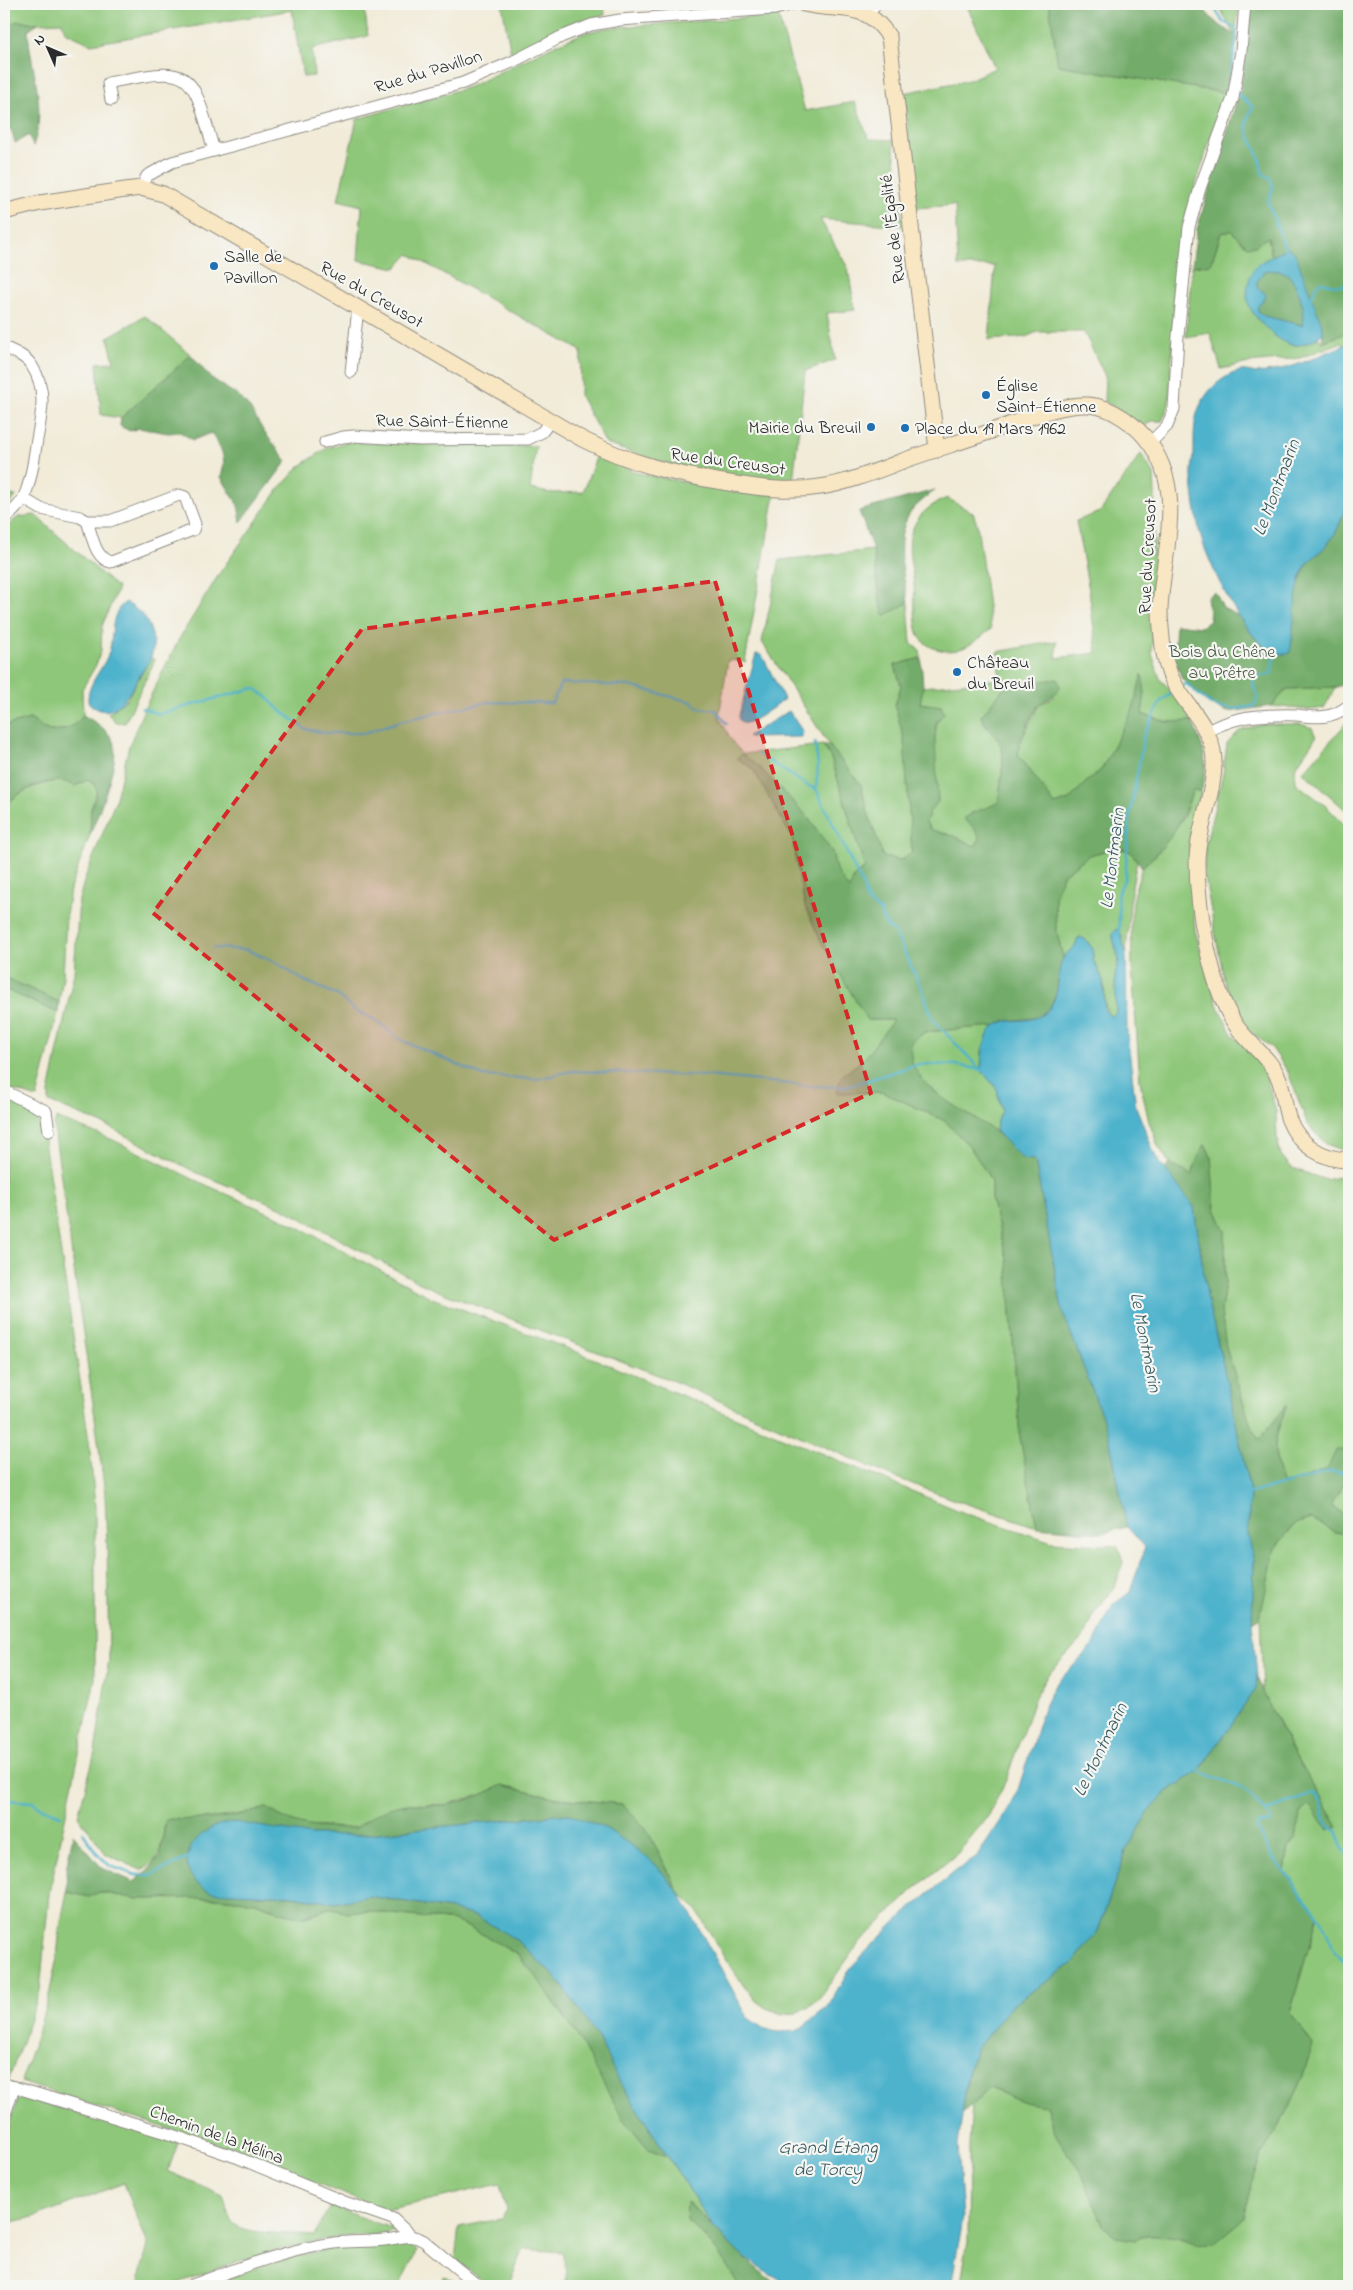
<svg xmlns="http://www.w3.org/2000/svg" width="1353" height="2290" font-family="'Indie Flower',sans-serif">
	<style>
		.green { fill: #8fc77a; stroke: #5d7952 }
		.forest { fill: #73ac6a; stroke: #4f6c4a }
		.water { fill: #4db2cc; stroke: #3c6e7c; fill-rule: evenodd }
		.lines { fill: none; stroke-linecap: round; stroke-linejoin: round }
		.stream { stroke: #4db2cc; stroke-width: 2.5 }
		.street-casing { stroke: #8e8b82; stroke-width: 13 }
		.secondary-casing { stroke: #8e8b82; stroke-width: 17 }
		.street { stroke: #fff; stroke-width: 11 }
		.secondary { stroke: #f9e7c3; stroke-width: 15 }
		.marked { fill: #d62828; fill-opacity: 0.2; stroke: #d62828; stroke-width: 4; stroke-dasharray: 10 6; stroke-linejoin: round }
		.poi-dot { fill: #1f6fb2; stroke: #f6f6f2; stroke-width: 2 }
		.labels { text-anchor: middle; stroke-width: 4.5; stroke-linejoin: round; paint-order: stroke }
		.street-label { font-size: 18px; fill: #2b2b2b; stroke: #f6f6f2 }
		.poi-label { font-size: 18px; fill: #2b2b2b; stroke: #f6f6f2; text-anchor: start }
		.park-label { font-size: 18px; fill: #495a43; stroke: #f6f6f2 }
		.water-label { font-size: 19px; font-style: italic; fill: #375a63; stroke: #f6f6f2 }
	</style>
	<rect width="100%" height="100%" fill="#f6f6f2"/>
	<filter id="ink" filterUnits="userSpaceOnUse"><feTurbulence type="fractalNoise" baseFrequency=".02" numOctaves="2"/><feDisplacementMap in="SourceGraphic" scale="10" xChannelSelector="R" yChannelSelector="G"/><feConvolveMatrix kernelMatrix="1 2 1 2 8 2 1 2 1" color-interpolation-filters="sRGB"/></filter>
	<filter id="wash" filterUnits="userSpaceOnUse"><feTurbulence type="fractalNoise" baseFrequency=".0096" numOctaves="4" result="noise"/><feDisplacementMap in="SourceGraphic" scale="20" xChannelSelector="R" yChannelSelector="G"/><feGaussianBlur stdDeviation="1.12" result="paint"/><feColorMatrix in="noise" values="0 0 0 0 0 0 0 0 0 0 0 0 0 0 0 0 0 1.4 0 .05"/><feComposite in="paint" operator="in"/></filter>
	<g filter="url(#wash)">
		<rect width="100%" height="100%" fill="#f1ebd8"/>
		<g class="green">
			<polygon points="4,4 364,4 368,36 312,49 314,76 303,77 292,10 91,44 65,32 62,22 38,23 17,21 4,28"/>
			<polygon points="502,4 604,4 605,15 559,30 511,54"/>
			<polygon points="966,4 1049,4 1058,65 1225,93 1187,212 1178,259 1169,405 1162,421 1151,421 1144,427 1104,401 1105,376 1084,332 1037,332 1026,337 989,340 995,266 958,266 955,205 917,208 904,93 969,80 995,68"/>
			<polygon points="1218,4 1239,4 1235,37"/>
			<polygon points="778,15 805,111 855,102 869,139 893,140 903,226 820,219 848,268 855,310 827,313 835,360 805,371 793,482 749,481 677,467 606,444 580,396 581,351 409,254 396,268 358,260 362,206 338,200 357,119 469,87 557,44 584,33 605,28"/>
			<path d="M1231 231 1255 246 1268 237 1272 257 1255 267C1252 278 1247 290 1248 301 1250 315 1279 342 1292 345 1300 347 1311 340 1319 338L1322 342 1349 332V346L1340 343 1300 358 1249 363 1221 369 1210 333 1186 337 1192 266 1211 264 1221 233Z"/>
			<polygon points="145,316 191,355 121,418 101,415 97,363 114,362 108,337"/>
			<polygon points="347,442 536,446 530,489 550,493 583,492 597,455 638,473 741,493 775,494 745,662 728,660 719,717 733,743 743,754 823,745 831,758 865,868 855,875 849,891 836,870 832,852 806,815 758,766 753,769 793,839 797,868 805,906 821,941 867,1020 894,1020 864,1059 841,1077 837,1093 883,1092 945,1121 970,1147 991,1180 991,1198 1007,1259 1020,1438 1037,1527 952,1499 889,1475 671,1380 443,1293 420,1283 282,1208 195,1172 105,1125 49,1102 49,1093 74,973 79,900 85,878 115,802 129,746 144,709 179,639 221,571 279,489 300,466 327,448"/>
			<path d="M1141 454 1154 474 1155 494 1152 654 1160 679 1175 695 1192 721 1166 722 1142 714 1145 693 1142 676 1133 709 1102 769 1084 784 1069 800 1055 805 1018 754 1019 744 1039 705 1054 697 1036 681 1016 686 1005 687 981 716C985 729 998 734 1001 746 1006 761 999 785 999 802L988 808 971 813 974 828 980 839 975 846 954 836 931 830 926 822 930 811 938 802C935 770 931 737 941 706L920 703 923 687 1000 679 997 652 1057 641 1056 658 1097 653 1089 590 1076 521 1100 512Z"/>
			<polygon points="4,494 16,496 4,513"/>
			<path d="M947 498 973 513 977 524 991 629C975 642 959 656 937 649 929 647 922 642 919 635 914 623 915 598 914 585 912 567 905 544 913 528 919 513 932 504 947 498Z"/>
			<polygon points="35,515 118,588 102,626 101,650 96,665 82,689 83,715 79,722 68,729 49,731 30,719 4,726 4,529 18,517"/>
			<polygon points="873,550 880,601 884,615 908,603 911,643 920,650 921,658 895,665 901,686 895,705 904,739 912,852 902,860 883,857 868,813 861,785 829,745 762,642 780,560"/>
			<polygon points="151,658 155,660 125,723 116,722 108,714 126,700"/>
			<polygon points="1336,687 1324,708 1309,710 1272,706 1287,689"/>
			<polygon points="1349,720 1349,813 1303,772"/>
			<polygon points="1263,724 1301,724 1312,728 1316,737 1295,768 1296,783 1327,807 1349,829 1348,1152 1326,1144 1315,1133 1307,1123 1288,1072 1272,1048 1245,1028 1234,1010 1224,979 1212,917 1204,872 1205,847 1223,773 1227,744 1239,731"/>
			<path d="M62 780 75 786 87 780 93 783 97 790 91 809 90 835 70 889 66 916 63 976 59 1002 4 977V808C18 790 39 784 62 780Z"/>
			<path d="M1193 790 1201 792 1189 842 1192 890 1195 930 1207 975 1219 1009 1232 1034 1263 1066 1276 1111 1277 1139 1281 1155 1292 1168 1326 1180 1349 1174V1455L1348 1450 1327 1470 1316 1473 1298 1481 1282 1484C1272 1447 1273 1443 1286 1407L1258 1441 1251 1426 1226 1348 1221 1311 1225 1283V1231L1215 1209 1211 1157 1206 1145 1198 1157 1192 1175 1170 1164 1158 1146 1149 1122 1140 1081 1132 968 1131 922 1134 893 1142 867 1158 853 1184 816Z"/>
			<path d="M1116 848 1130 851 1137 861 1131 891 1126 954 1121 934H1112L1119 960 1115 975 1116 1012 1111 1018C1101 1006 1107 993 1103 980 1101 973 1097 968 1094 962 1088 951 1096 943 1079 937L1074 948 1063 957 1056 929 1055 897 1063 875 1089 855Z"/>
			<polygon points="4,989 58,1013 37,1098 4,1087"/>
			<path d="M994 1026 982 1049 981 1070 997 1089 1002 1112 997 1121 996 1132C973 1118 930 1094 915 1072 909 1063 909 1052 910 1042L925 1032Z"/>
			<polygon points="4,1099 31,1110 42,1127 89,1441 95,1506 95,1679 49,1894 40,1991 9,2079 4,2077"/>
			<path d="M56 1118 111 1139 195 1180 285 1220 432 1298 580 1353 967 1514 1052 1542 1118 1546 1123 1562 1115 1587 1094 1614 1086 1634 1047 1676 1035 1697 1006 1780 989 1815 958 1853 913 1890 860 1942 817 2001 797 2013 782 2014 766 2008 756 2001 733 1971 695 1908 680 1894 646 1828 622 1804 558 1798 502 1785 487 1793 444 1805 409 1804 369 1818 356 1828 301 1826 282 1818 267 1808C234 1817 200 1821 166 1819 161 1839 164 1862 141 1870L106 1854 78 1816 95 1752 109 1659 107 1544 105 1494 96 1425 54 1128Z"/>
			<polygon points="1349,1469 1349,1517 1331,1506 1345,1480"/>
			<path d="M1311 1519 1335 1532 1347 1534 1349 1536V2286H960L968 2242 969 2144 972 2106 988 2088 1028 2103 1046 2106 1056 2135 1082 2174 1104 2227 1134 2240C1155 2230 1175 2236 1196 2244L1253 2176 1262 2154 1281 2123 1303 2076 1313 2045 1290 2012 1318 1915 1285 1871 1289 1848 1296 1839 1300 1813 1309 1806 1329 1829 1338 1827 1298 1761 1263 1693 1260 1617 1275 1548 1295 1524Z"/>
			<path d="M67 1892 89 1897 99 1892 138 1899 217 1898 255 1902 293 1916 304 1917 317 1914 328 1908 349 1913 366 1911 455 1921 486 1936 517 1955 538 1979 575 2032 647 2148 668 2157 713 2227 688 2202 686 2220C708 2237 726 2262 739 2286H564L567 2272 562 2252 524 2249 508 2286 487 2285 455 2260 459 2227 501 2219 507 2210 500 2184 386 2210 207 2141 21 2082 48 2000 57 1958 60 1926Z"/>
			<path d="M19 2096 178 2143 168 2171 223 2195C226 2203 227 2213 231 2221 241 2236 296 2233 314 2235L330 2206 396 2230 385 2234 340 2237 305 2243 235 2262 170 2286H141L140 2275 148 2245 124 2183 34 2217 4 2224V2141Z"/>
			<path d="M408 2242 418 2250 399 2286H203C246 2270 294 2254 340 2248 362 2245 385 2245 408 2242Z"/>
			<polygon points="444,2276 462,2286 438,2286"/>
		</g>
		<g class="forest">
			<polygon points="1049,4 1199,4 1213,20 1238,38 1225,93 1058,65"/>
			<polygon points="1252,4 1349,4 1349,332 1322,342 1323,333 1288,248 1272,257 1268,237 1255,246 1247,246 1231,231 1221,233 1211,264 1192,266 1197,229 1241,87"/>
			<path d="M17 21 38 23 28 30C30 69 48 107 33 146L29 135 15 143 11 129 4 130V135V28Z"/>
			<path d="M1268 270C1274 271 1283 270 1287 274 1296 280 1309 315 1302 325L1264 316 1258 311 1257 282 1264 271Z"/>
			<path d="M191 355 210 377 238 396 250 408 264 432 287 461 241 522 238 505 221 477C227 456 222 450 211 433L193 440 180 432 168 433 139 428 130 431 120 426 121 418Z"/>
			<path d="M1349 487V683L1336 687 1287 689 1272 706 1228 712 1211 705 1182 679 1174 656 1176 624 1201 627 1210 621 1207 597 1215 592 1223 608 1237 615 1257 640 1292 642C1292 621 1294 588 1304 570 1310 558 1322 552 1330 541 1342 526 1346 506 1349 487Z"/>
			<path d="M935 490C928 496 920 502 914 508 891 535 904 571 908 603L884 616 880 601 873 550 859 511Z"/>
			<path d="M921 658 923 687 920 703 941 706 944 713 936 723 935 739 938 802 930 811 926 822 931 830 954 836 975 846 980 839 974 828 964 819C974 810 987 809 999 802 999 785 1006 762 1001 746 998 734 985 728 981 716L1005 687C1023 686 1040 680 1058 679L1060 687C1052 699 1050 696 1040 704 1032 711 1019 743 1018 754L1055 805 1069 800 1084 784 1102 769 1133 709 1142 674 1145 693 1142 714 1166 722 1192 721C1204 750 1210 761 1201 792L1193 790C1181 824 1170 843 1142 867L1130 851 1116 848 1089 855 1063 875 1055 898 1056 929 1063 957 1058 990 1050 1007 1037 1018 1005 1021 994 1026 925 1032 911 1042C904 1088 966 1109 995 1132 1005 1140 1014 1150 1023 1159L1035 1160 1062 1310 1108 1432 1127 1527 1102 1533 1037 1527 1020 1438 1007 1259 991 1198V1180L970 1147 945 1121 883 1092 837 1093 841 1077 864 1059 893 1020H867L821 941 805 906 797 868 793 839 753 769 737 758 742 754 758 766 806 815 832 852 836 870 849 890 855 875 865 868 831 758 823 745H829L861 785 868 813 883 857 902 860 912 852 904 739 895 705 901 686 895 665Z"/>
			<path d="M83 715C95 722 110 730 114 744 120 761 97 816 90 835L91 809 97 790 93 783 87 780 75 786C70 784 65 781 60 781 39 781 16 792 4 808V726L30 719C35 722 41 728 47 730 60 735 77 725 83 715Z"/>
			<polygon points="4,977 59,1002 58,1013 4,989"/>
			<path d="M1205 1144 1211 1157 1215 1209 1225 1231V1283L1221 1311 1226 1348 1251 1426 1259 1440 1287 1405C1273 1441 1271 1446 1282 1483 1298 1481 1311 1474 1327 1470L1336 1450H1348C1353 1472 1340 1488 1331 1506L1349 1517V1536L1347 1534 1335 1532 1311 1519 1295 1524 1275 1548 1260 1617 1252 1622 1254 1561 1248 1534 1250 1493 1231 1399 1208 1302 1194 1207 1165 1170 1170 1164 1192 1175 1198 1157Z"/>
			<path d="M1257 1677C1278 1730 1308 1778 1338 1827L1329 1829 1309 1806 1300 1813 1296 1839 1289 1848 1285 1871 1318 1915 1290 2012 1313 2045 1303 2076 1281 2123 1262 2154 1253 2176 1243 2219 1214 2243 1196 2244 1179 2237 1147 2234 1134 2240 1117 2237 1104 2227 1082 2174 1056 2135 1046 2106 1028 2103 988 2088 972 2106 962 2113 970 2063 977 2048 1013 2004 1072 1964 1098 1931 1126 1851 1149 1812 1168 1791 1199 1771 1256 1689Z"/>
			<path d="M502 1785 558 1798 622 1804 646 1828 680 1894 658 1867 569 1814 358 1835H313L256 1895 293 1896 334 1902 369 1896 451 1909 478 1917 501 1930 518 1941 559 1981 595 2033 620 2082 668 2157 647 2148 623 2119 575 2032 538 1979 518 1955 486 1936 455 1921 366 1911 349 1913 328 1908 304 1917 293 1916 255 1902 217 1898 138 1899 99 1892 89 1897 67 1892 66 1870 73 1834 102 1868 134 1882 151 1867 160 1855 166 1819C200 1821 234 1818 267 1808 300 1830 317 1827 356 1828 372 1815 390 1804 412 1804 422 1804 433 1806 443 1805 462 1803 485 1794 502 1785Z"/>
			<path d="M687 2202 742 2256 778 2286H739C726 2262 708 2237 686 2220Z"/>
		</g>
		<g class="water">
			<path d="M1288 248 1295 253 1323 327V333C1318 339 1301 347 1292 345 1276 341 1256 320 1249 306 1245 296 1248 277 1254 268 1259 261 1280 253 1288 248ZM1268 270C1274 271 1283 270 1287 274 1296 280 1309 315 1302 325L1264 316 1258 311V306L1266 297 1265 293 1257 288V282L1264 271Z"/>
			<path d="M1346 345 1349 346V487C1346 506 1342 526 1330 541 1322 552 1307 560 1302 573 1293 599 1295 626 1290 653 1254 668 1205 557 1199 530 1196 513 1193 495 1192 478 1191 469 1194 460 1194 452 1194 430 1193 413 1207 394 1214 384 1229 373 1241 371 1245 370 1251 372 1256 373 1263 373 1271 371 1278 370 1302 365 1323 353 1346 345Z"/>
			<path d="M126 602C132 607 143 613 146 620 152 630 156 646 151 657 149 664 142 670 139 677 128 695 112 726 88 702 87 683 103 670 109 652 114 636 109 612 126 602Z"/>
			<path d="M756 654H759L763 657 784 699C779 704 754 722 746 723 743 724 742 722 739 720V715Z"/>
			<polygon points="789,711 803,732 802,737 752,738 748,736"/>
			<path d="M1117 929 1121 934 1126 954 1127 1033 1136 1107 1156 1157 1194 1207 1208 1302 1231 1399 1250 1493 1248 1534 1254 1560 1252 1622 1257 1677 1256 1689 1199 1771 1168 1791 1149 1812 1126 1851 1098 1931 1072 1964 1013 2004 977 2048 970 2063 966 2084 958 2146 963 2218 951 2286H789L742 2256 713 2227 620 2082 595 2033 559 1981 518 1941 478 1917 451 1909 369 1896 334 1903 293 1896 211 1892C164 1870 194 1824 234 1822L313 1835H358L569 1814 607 1829 638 1850 658 1867 680 1894 748 2018 766 2030 780 2032 797 2031 828 2007 851 1967 895 1922 957 1870 976 1858 1006 1813 1017 1793 1045 1704 1055 1685 1094 1644 1113 1605 1130 1592 1145 1547 1127 1527 1108 1432 1062 1310 1035 1160 1023 1159 996 1132 997 1121 1002 1112 997 1089 981 1070C984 992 1026 1039 1050 1007 1061 992 1056 973 1063 958 1065 954 1071 951 1074 947 1076 944 1077 940 1079 937L1085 939 1093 949V960L1103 980 1105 1011 1112 1017 1116 1012 1115 975 1119 960 1112 934Z"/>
		</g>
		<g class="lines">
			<g class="stream">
				<polyline points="1212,4 1223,22 1235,28 1237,33 1230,81"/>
				<path d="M1237 93 1253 107C1239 130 1252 136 1259 157 1261 162 1261 168 1262 173L1270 178 1273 187 1268 202 1286 251"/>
				<polyline points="1311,298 1317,285 1321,282 1339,286 1349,284"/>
				<path d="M1183 686 1186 683C1211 706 1219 714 1254 706L1258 696 1253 685 1254 680 1259 676 1271 674 1275 652"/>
				<polyline points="142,708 159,714 254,688 267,697 275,706 305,729 326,733 364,733 404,720 488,702 552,703 561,683 629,686 692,702 699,708 716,710 727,724"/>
				<polyline points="815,742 818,766 816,789"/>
				<path d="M758 754 808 786 816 789 864 888C866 906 870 902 881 912 881 921 888 928 895 933L923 991 933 1020 980 1069"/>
				<polyline points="1119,932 1119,908 1117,895 1125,878 1130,814 1144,735 1161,701 1174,692"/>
				<polyline points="213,948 247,950 275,962 303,980 337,995 354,1010 375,1020 399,1039 483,1076 538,1079 571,1071 708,1076 811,1086 846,1087 919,1064 957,1065 982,1070"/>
				<polyline points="1247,1494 1333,1471 1338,1473 1349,1470"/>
				<path d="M1196 1770 1242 1788 1266 1811 1312 1793C1326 1799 1319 1824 1336 1831L1344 1851 1349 1857"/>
				<polyline points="4,1800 33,1802 37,1806 61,1815"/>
				<path d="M1266 1811 1271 1818 1269 1823 1260 1824 1257 1827C1259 1837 1267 1844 1271 1854L1321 1919 1335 1952 1349 1966"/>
				<polyline points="83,1833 96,1852 110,1866 136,1875 151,1875 190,1857"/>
			</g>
		</g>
	</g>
	<g filter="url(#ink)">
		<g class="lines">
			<defs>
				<g id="street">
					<polyline points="869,11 876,4"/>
					<path d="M111 100 108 83C194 65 191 69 214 151"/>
					<polyline points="141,188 147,176 172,162 463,83 514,61 561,37 591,25 620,20 775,9 793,4"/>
					<path d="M4 347C14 352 26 356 32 366 50 393 39 423 35 452 33 467 30 483 24 497 20 506 10 514 4 520"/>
					<polyline points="351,372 358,308"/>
					<polyline points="325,442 343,437 353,436 421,440 528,439 542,432 551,420"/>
					<polyline points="1150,443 1167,426 1174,409 1178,336 1189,227 1200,188 1233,98 1241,51 1245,4"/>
					<path d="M24 499 41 509 80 517 87 521H110L179 495 185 497 195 524 193 530 111 562C95 559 92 535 87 521"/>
					<path d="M1207 731C1223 723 1240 717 1258 716 1271 715 1284 714 1297 715 1316 718 1332 719 1348 706"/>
					<polyline points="4,1091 46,1111 49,1131"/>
					<polyline points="4,2084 166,2133 236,2157 347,2203 393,2219 410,2235"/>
					<polyline points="4,2117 14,2087"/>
					<path d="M190 2286C236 2269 285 2250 334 2243 350 2241 367 2242 384 2240 399 2239 410 2232 424 2241L478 2286"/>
				</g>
				<g id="secondary">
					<path d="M804 4C842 13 866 0 889 37L937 450"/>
					<path d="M4 212 40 203 125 190 141 188 163 194 582 439C632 464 673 474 729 483 759 488 789 492 820 487 847 483 874 472 900 462 933 450 967 440 1000 428 1027 419 1059 404 1088 405 1112 406 1138 426 1151 445 1186 496 1162 554 1160 610 1160 619 1161 628 1162 638 1163 653 1167 671 1175 685 1189 708 1207 724 1213 751 1219 784 1197 826 1197 862 1197 908 1210 985 1235 1024 1248 1044 1270 1057 1279 1079 1284 1092 1284 1107 1289 1120 1299 1145 1323 1160 1349 1160"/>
				</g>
			</defs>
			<use href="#street" class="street-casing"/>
			<use href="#secondary" class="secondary-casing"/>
			<use href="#street" class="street"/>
			<use href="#secondary" class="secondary"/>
		</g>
	</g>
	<path class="marked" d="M715 581 871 1093 554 1240 153 913 362 629Z"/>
	<g class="poi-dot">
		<circle cx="214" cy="266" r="5"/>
		<circle cx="986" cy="395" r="5"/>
		<circle cx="871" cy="427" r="5"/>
		<circle cx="905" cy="428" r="5"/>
		<circle cx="957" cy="672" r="5"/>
	</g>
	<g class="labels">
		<g class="street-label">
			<text transform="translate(428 71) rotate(-17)" y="6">Rue du Pavillon</text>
			<text transform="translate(892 229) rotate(-97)" y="6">Rue de l'Égalité</text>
			<text transform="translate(372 294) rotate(30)" y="6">Rue du Creusot</text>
			<text transform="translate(442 421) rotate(1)" y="6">Rue Saint-Étienne</text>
			<text transform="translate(728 461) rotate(8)" y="6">Rue du Creusot</text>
			<text transform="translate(1147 556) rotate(-87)" y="6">Rue du Creusot</text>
			<text transform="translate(217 2134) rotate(20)" y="6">Chemin de la Mélina</text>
		</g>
		<g class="poi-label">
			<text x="224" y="262">Salle de<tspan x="224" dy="21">Pavillon</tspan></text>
			<text x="996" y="391">Église<tspan x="996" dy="21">Saint-Étienne</tspan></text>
			<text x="861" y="433" text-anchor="end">Mairie du Breuil</text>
			<text x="915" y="434">Place du 19 Mars 1962</text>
			<text x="967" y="668">Château<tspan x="967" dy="21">du Breuil</tspan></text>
		</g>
		<g class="park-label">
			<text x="1222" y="657">Bois du Chêne<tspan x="1222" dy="21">au Prêtre</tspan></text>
		</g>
		<g class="water-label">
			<text transform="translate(1275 487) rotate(-69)" y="7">Le Montmarin</text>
			<text transform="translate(1111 858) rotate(-83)" y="7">Le Montmarin</text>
			<text transform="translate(1147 1342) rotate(79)" y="7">Le Montmarin</text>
			<text transform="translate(1099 1749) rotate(-64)" y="7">Le Montmarin</text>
			<text x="828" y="2153">Grand Étang<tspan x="828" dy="22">de Torcy</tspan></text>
		</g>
	</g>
	<rect width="1353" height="2290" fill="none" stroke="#f6f6f2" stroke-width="20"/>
	<g transform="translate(48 48) rotate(315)" stroke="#f6f6f2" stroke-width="4" paint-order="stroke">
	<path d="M0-4L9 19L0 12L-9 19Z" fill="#2b2b2b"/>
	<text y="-8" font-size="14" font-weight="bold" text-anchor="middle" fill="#2b2b2b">N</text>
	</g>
</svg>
